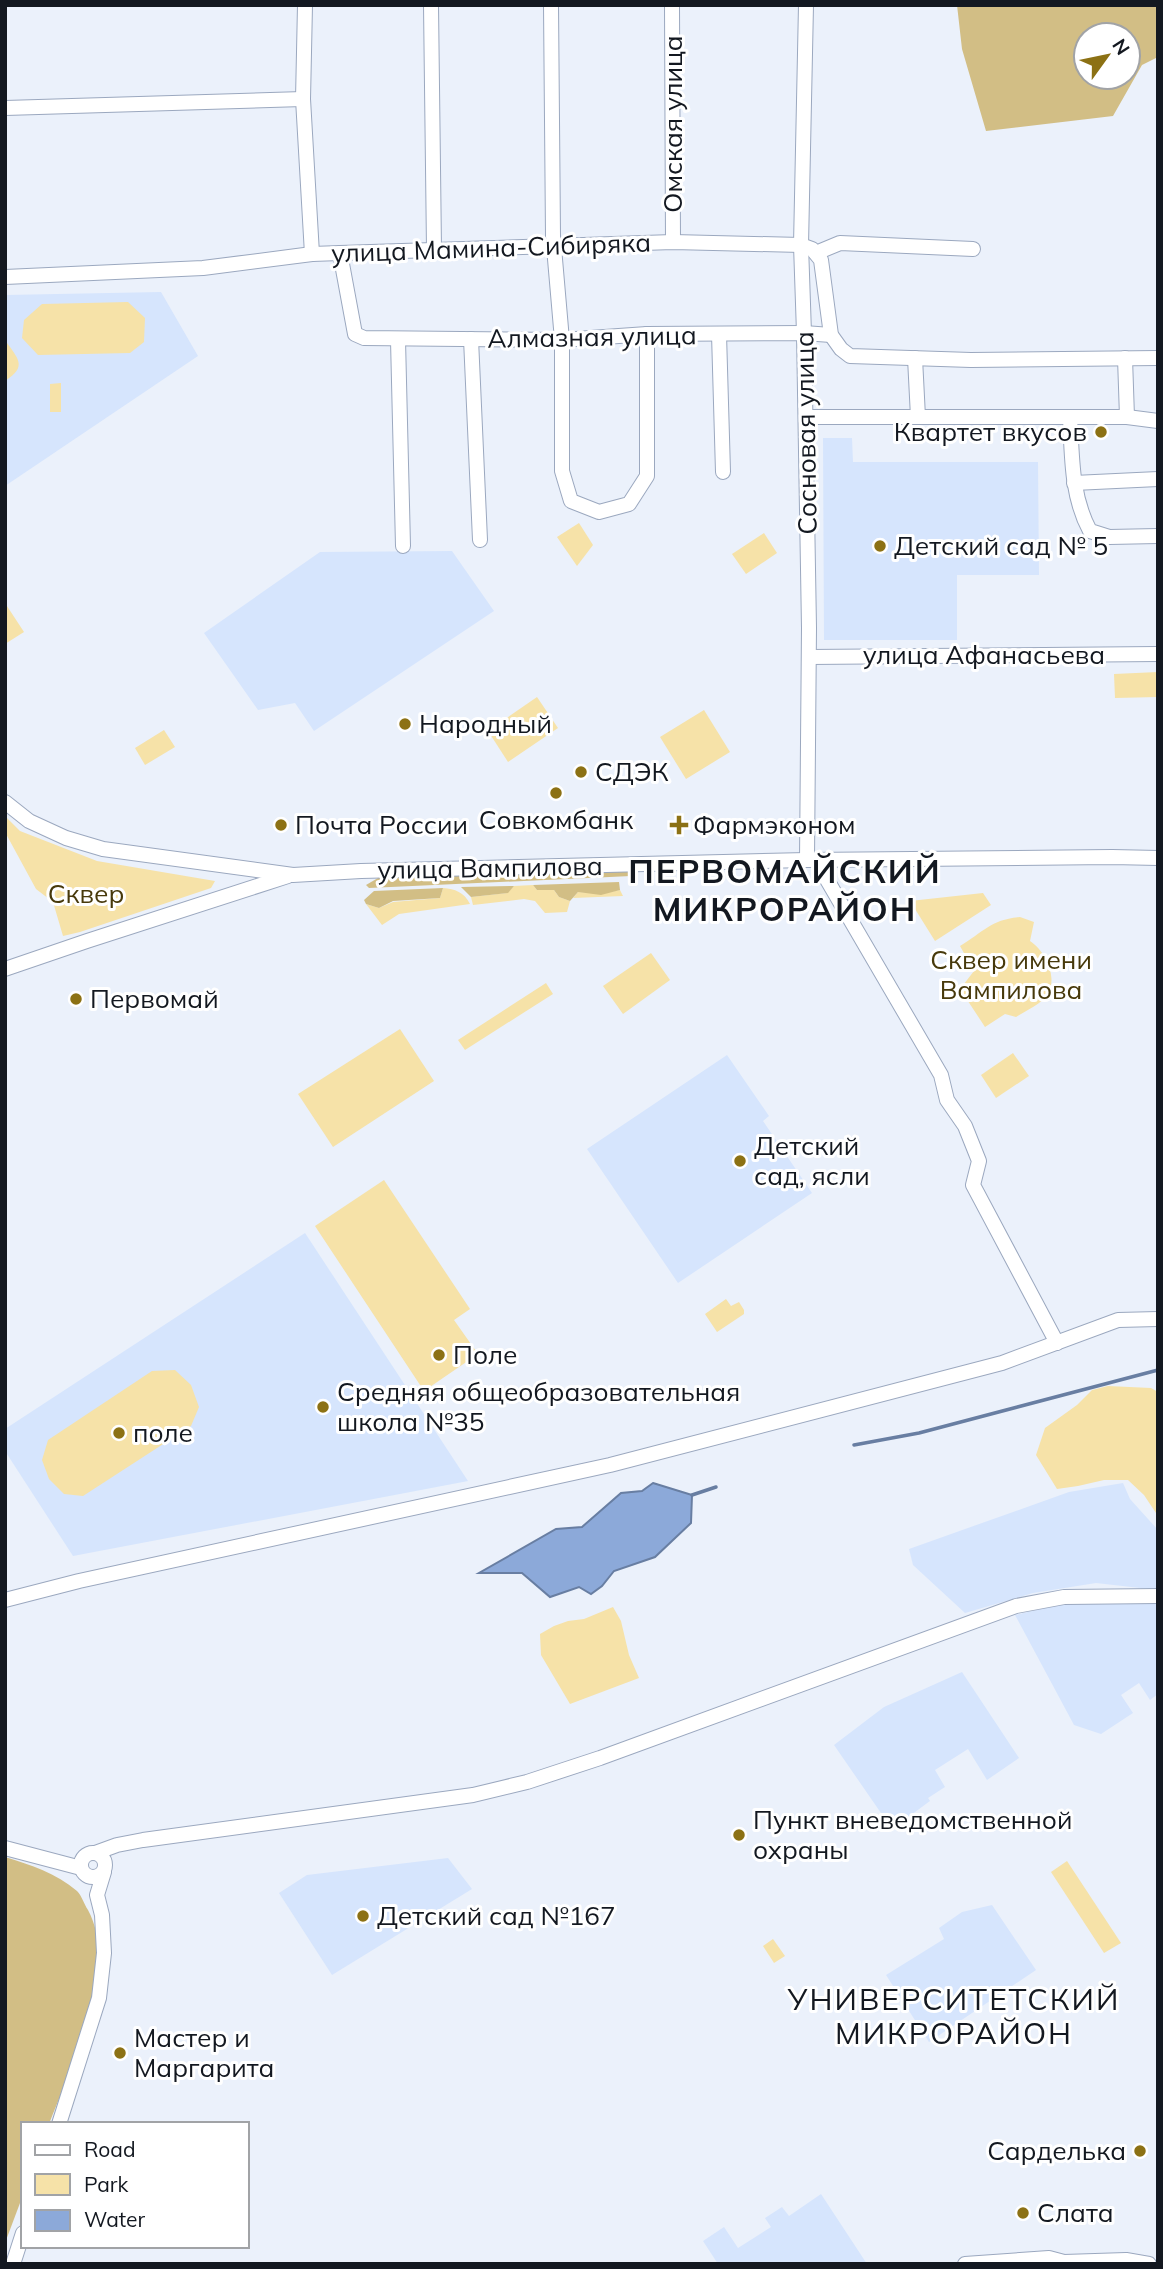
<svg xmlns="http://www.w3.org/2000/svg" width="1163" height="2269" font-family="Mulish,sans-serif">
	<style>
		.built { fill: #d6e5fd }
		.green { fill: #f6e2a8 }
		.forest { fill: #d2be85; fill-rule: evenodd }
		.water { fill: #8ca9d9; stroke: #687ea2; stroke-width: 2 }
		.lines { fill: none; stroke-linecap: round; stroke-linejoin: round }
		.stream { stroke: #687ea2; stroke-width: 3.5 }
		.minor-casing { stroke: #9ba8bf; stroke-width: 16 }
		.minor { stroke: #fff; stroke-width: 14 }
		.poi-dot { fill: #8c7114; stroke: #fff; stroke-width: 2.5 }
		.labels { text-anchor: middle; stroke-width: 6; stroke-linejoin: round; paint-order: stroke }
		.street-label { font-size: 26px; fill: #131820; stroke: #fff }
		.poi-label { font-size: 26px; fill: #131820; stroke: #fff; text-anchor: start }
		.park-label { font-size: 26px; fill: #47390b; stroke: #fff }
		.quarter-label { font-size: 30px; letter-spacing: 2px; fill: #131820; stroke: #fff }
		.district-label { font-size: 33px; font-weight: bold; letter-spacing: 2px; fill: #131820; stroke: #fff }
	</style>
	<rect width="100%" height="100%" fill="#ebf1fb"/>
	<g class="built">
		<polygon points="161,292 198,356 5,486 5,295"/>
		<polygon points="823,438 852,438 853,462 1038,462 1039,575 957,575 957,640 824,640"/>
		<polygon points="452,551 494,611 314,731 295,703 258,710 204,633 320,552"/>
		<polygon points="727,1055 769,1116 763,1121 812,1193 678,1283 587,1149"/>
		<polygon points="305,1233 468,1481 73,1556 5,1451 5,1429"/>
		<polygon points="1123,1483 1130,1499 1158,1530 1158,1590 1096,1583 1033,1593 965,1613 913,1565 909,1549 1069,1492"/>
		<polygon points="1158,1601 1158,1694 1150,1700 1139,1683 1121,1695 1133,1713 1101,1734 1074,1725 1015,1615 1066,1603"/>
		<polygon points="962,1672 1019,1758 987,1780 968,1749 935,1770 945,1787 928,1798 930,1801 892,1829 834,1745 884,1707"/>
		<polygon points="448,1858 472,1889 332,1975 279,1893 307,1875"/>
		<polygon points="992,1905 1036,1970 929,2042 886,1975 944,1939 939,1928 962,1912"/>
		<polygon points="821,2194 867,2264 718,2264 703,2241 724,2227 738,2248 771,2227 765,2218 782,2207 789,2216"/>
	</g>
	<g class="green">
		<polygon points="128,302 145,318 144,342 130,353 38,355 22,338 24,320 42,304"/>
		<path d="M5 340C18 359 28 366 5 381Z"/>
		<polygon points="61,383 61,412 50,412 50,384"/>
		<polygon points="579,523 593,545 577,566 557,537"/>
		<polygon points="764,533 777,553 746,574 732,554"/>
		<polygon points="5,603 24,632 5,644"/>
		<polygon points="1158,672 1158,697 1115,698 1114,674"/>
		<polygon points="537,697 558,728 508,762 488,731"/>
		<polygon points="704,710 730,752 686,779 660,737"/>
		<polygon points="164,730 175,747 145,765 135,748"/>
		<polygon points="5,816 20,831 97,861 215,881 211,888 80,932 63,936 53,902 36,889 5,832"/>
		<polygon points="533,885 537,890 554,890 559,897 570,901 567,912 545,913 535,901 524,899 473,905 471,897 507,893 514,886"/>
		<path d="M443 888C455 889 464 892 470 904L399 914 382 925 366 904 379 908 393 902 440 898Z"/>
		<polygon points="620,890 623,896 573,898 578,892 605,893"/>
		<polygon points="983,893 991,905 935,941 910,901"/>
		<path d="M1020 917 1034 922 1030 941C1045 951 1058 976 1048 994 1043 1003 1025 1011 1016 1017L1005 1014 985 1027 960 989 974 971 960 946C983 932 992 919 1020 917Z"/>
		<polygon points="651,953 670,980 623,1014 603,986"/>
		<polygon points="546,983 553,994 465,1050 458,1040"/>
		<polygon points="400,1029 434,1081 333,1147 298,1094"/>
		<polygon points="1013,1053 1029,1076 996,1098 981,1075"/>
		<polygon points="384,1180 470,1309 454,1320 478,1354 424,1391 315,1226"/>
		<polygon points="726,1299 731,1306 739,1302 744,1310 744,1314 717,1332 705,1314"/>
		<polygon points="175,1370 191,1385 199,1407 191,1426 83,1496 64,1494 49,1479 42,1460 48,1440 152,1371"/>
		<polygon points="1108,1386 1151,1388 1158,1392 1158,1516 1144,1495 1128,1480 1104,1480 1078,1486 1057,1489 1036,1455 1045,1428 1077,1405 1092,1390"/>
		<polygon points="613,1607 621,1621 629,1655 639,1678 570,1704 541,1655 540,1634 554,1626 568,1621 584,1619"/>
		<polygon points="1067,1861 1121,1943 1104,1953 1051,1872"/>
		<polygon points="773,1939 785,1956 774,1963 763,1946"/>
	</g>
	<g class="forest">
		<path d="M957 5H1158V57L1142 65 1113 116 986 131 962 49ZM1086 35H1128V77H1086Z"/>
		<polygon points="631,870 631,876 369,888 366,885 378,878"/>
		<polygon points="619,882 620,890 601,895 578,892 570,901 559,897 554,890 537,890 533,885"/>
		<polygon points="514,886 508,893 471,897 461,887"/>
		<polygon points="443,888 440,898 393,901 379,908 366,904 364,900 374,891"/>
		<path d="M5 1857C31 1865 56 1873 77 1891 82 1896 84 1904 88 1910 120 1969 71 2066 49 2124H23V2195L5 2243Z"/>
	</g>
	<polygon class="water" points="653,1483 692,1495 691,1523 655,1557 614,1571 602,1586 591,1594 579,1587 550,1597 522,1573 479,1573 556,1529 582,1527 621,1493 642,1491"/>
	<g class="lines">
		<g class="stream">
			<polyline points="854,1445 919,1433 1158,1370"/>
			<polyline points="692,1495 716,1487"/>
		</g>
		<defs>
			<g id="minor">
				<polyline points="305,5 303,99 312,254"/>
				<polyline points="431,5 434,249"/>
				<polyline points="551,5 553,236 562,340 562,471 571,501 599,512 629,504 647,476 647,334"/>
				<polyline points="672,5 673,242"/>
				<polyline points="806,5 801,245 804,333 809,628 807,860"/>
				<polyline points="5,108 303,99"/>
				<polyline points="340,253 355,334 364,338 562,340 647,334 804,333 831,335"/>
				<polyline points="816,253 840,243 973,249"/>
				<polyline points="5,277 203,268 312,254 340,253 673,242 801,245 812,249 821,260 831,335 841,349 850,356 971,360 1158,358"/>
				<polyline points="719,334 723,472"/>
				<polyline points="471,339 480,540"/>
				<polyline points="398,340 403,546"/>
				<polyline points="915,358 918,417"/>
				<polyline points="1125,358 1127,417"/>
				<polyline points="806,417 1127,417 1158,421"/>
				<path d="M1070 417C1072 456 1071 496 1090 531L1109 537 1158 536"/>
				<polyline points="1074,483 1158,479"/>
				<polyline points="809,657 1158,654"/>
				<polyline points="5,802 29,821 66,838 103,849 293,875 361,871 807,860 1112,857 1158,858"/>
				<polyline points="825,861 826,878 941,1075 947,1100 965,1126 979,1161 973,1185 1057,1343"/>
				<polyline points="5,969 87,941 288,876"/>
				<polyline points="5,1600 79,1581 610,1465 1002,1363 1118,1320 1158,1319"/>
				<polyline points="5,1848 81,1868"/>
				<circle cx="93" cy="1865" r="12"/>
				<polyline points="95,1853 117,1845 143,1840 473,1795 527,1782 600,1758 1016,1606 1064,1597 1158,1596"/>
				<polyline points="59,2124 99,1998 104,1953 102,1915 97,1895 104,1872"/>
				<polyline points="13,2264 23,2233"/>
				<polyline points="965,2264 1049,2258 1064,2262 1126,2260 1149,2264"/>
			</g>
		</defs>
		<use href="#minor" class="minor-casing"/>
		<use href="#minor" class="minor"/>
	</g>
	<g class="poi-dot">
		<circle cx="1101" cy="432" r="7"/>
		<circle cx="880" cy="546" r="7"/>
		<circle cx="405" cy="724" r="7"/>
		<circle cx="581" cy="772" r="7"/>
		<circle cx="556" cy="793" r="7"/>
		<circle cx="281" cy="825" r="7"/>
		<path d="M675.5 814.5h7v7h7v7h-7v7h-7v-7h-7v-7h7z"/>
		<circle cx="76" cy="999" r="7"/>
		<circle cx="740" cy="1161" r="7"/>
		<circle cx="439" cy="1355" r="7"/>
		<circle cx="323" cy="1407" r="7"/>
		<circle cx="119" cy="1433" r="7"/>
		<circle cx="739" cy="1835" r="7"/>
		<circle cx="363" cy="1916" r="7"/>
		<circle cx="120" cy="2053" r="7"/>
		<circle cx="1140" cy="2151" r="7"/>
		<circle cx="1023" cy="2213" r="7"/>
	</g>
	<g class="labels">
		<g class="street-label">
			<text transform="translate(673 124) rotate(-90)" y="9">Омская улица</text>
			<text transform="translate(491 248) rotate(-2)" y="9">улица Мамина-Сибиряка</text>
			<text transform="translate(592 337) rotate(-1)" y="9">Алмазная улица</text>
			<text transform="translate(806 433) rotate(-91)" y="9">Сосновая улица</text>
			<text x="984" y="664">улица Афанасьева</text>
			<text transform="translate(490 868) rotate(-1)" y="9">улица Вампилова</text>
		</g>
		<g class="poi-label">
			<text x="1087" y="441" text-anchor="end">Квартет вкусов</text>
			<text x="894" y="555">Детский сад № 5</text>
			<text x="419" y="733">Народный</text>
			<text x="595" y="781">СДЭК</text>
			<text x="556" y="829" text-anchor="middle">Совкомбанк</text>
			<text x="295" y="834">Почта России</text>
			<text x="693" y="834">Фармэконом</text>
			<text x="90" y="1008">Первомай</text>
			<text x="754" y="1155">Детский<tspan x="754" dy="30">сад, ясли</tspan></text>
			<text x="453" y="1364">Поле</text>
			<text x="337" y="1401">Средняя общеобразовательная<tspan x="337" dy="30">школа №35</tspan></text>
			<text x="133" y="1442">поле</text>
			<text x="753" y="1829">Пункт вневедомственной<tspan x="753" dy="30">охраны</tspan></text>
			<text x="377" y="1925">Детский сад №167</text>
			<text x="134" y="2047">Мастер и<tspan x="134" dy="30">Маргарита</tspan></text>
			<text x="1126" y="2160" text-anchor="end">Сарделька</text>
			<text x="1037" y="2222">Слата</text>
		</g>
		<g class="park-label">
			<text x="86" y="903">Сквер</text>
			<text x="1011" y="969">Сквер имени<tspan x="1011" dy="30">Вампилова</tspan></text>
		</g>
		<g class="quarter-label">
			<text x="954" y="2010">УНИВЕРСИТЕТСКИЙ<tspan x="954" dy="34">МИКРОРАЙОН</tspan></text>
		</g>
		<g class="district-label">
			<text x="785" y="883">ПЕРВОМАЙСКИЙ<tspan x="785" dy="38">МИКРОРАЙОН</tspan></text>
		</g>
	</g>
	<rect width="1163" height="2269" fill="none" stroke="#131820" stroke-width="14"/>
	<rect x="21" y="2122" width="228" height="126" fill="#ffffff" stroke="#a1a3a6" stroke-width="2"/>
	<rect x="35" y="2145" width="35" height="10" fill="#ffffff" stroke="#a1a3a6" stroke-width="2"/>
	<text x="84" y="2157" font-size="21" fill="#131820">Road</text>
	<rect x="35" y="2174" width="35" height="21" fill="#f6e2a8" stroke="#a1a3a6" stroke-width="2"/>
	<text x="84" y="2192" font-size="21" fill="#131820">Park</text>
	<rect x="35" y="2210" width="35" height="21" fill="#8ca9d9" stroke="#a1a3a6" stroke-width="2"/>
	<text x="84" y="2227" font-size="21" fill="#131820">Water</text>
	<g transform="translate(1107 56) rotate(57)"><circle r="33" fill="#ffffff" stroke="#a1a3a6" stroke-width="2"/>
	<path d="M0-5L12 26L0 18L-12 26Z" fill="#8c7114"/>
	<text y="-10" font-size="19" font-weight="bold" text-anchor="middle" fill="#131820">N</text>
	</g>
</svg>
